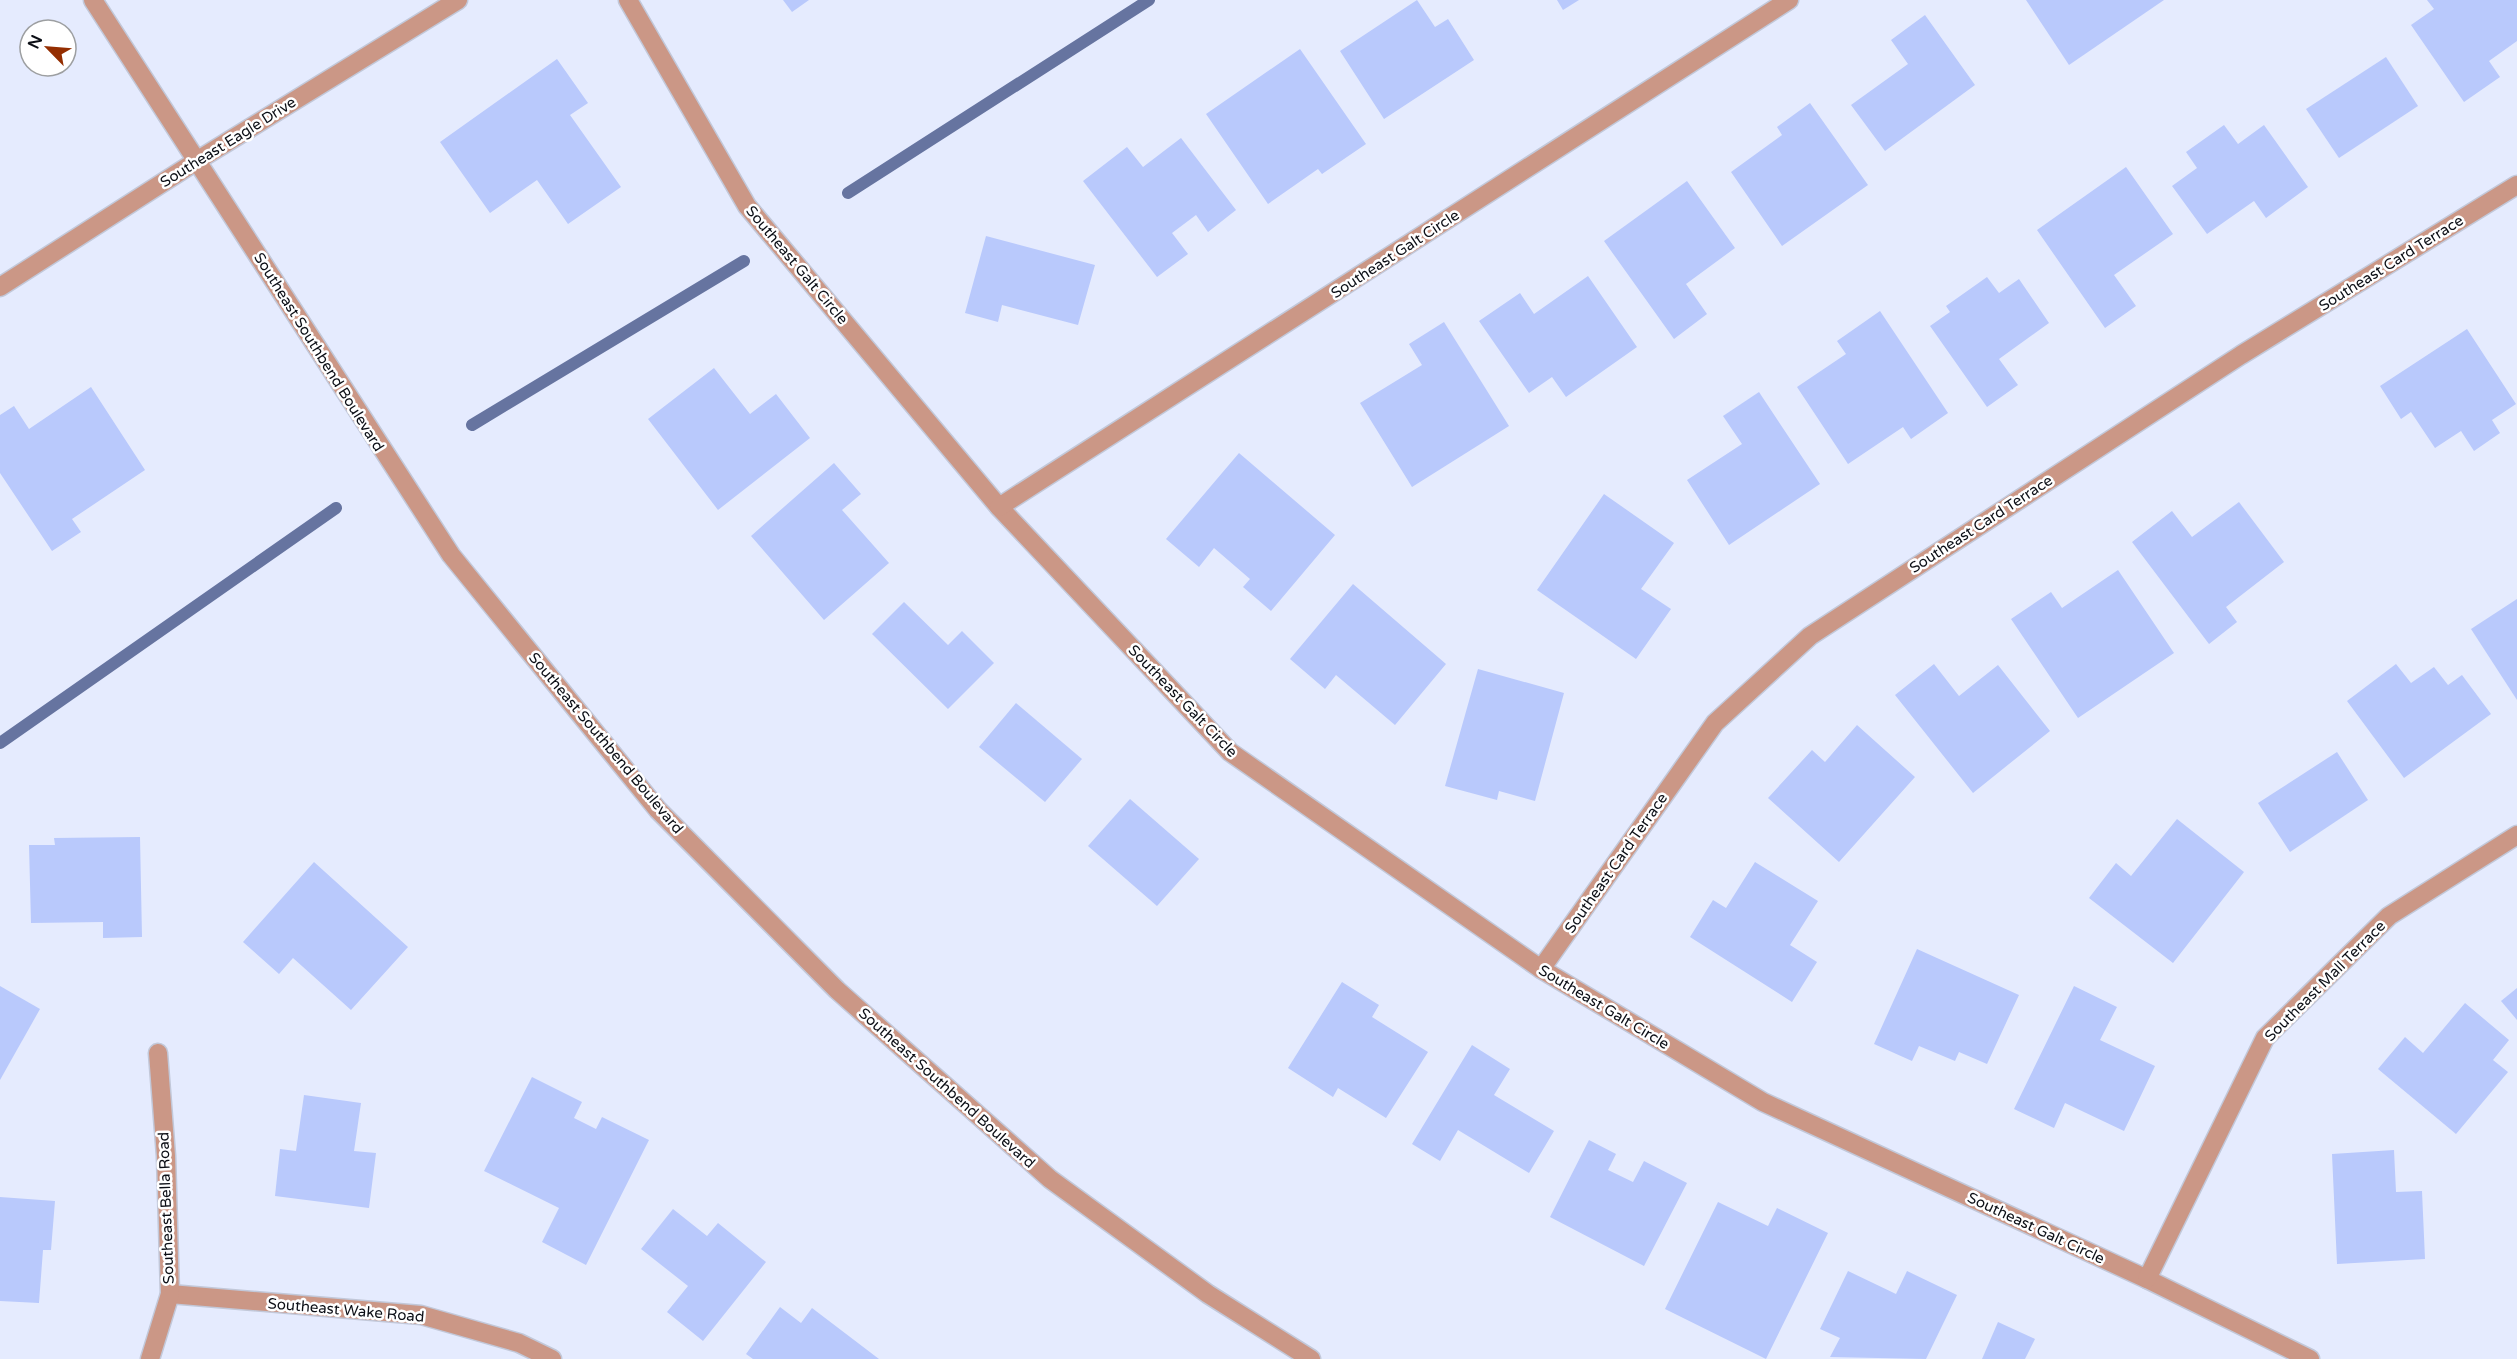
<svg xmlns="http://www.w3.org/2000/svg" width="2517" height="1359" font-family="'Varela Round',sans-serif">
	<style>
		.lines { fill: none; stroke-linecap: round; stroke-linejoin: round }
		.stream { stroke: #6674a0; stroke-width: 12 }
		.building { fill: #b9c9fc }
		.minor-casing { stroke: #c2c8d9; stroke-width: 21 }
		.tertiary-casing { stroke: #c2c8d9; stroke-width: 21 }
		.minor { stroke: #cb9786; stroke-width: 18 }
		.tertiary { stroke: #cb9786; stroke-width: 18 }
		.labels { text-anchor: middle; stroke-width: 5; stroke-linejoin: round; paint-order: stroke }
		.street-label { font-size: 15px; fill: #0b0e15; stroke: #fff }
	</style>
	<rect width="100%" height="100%" fill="#e5ebfe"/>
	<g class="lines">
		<g class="stream">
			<polyline points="848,193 1149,0"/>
			<polyline points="472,425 744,261"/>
			<polyline points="0,743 336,508"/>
		</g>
	</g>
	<g class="building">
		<polygon points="783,0 809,0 792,12"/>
		<polygon points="1417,0 1435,27 1448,19 1474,60 1384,119 1340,51"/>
		<polygon points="1557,0 1579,0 1563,10"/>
		<polygon points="2026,0 2164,0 2069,65"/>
		<polygon points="2427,0 2517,0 2517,41 2489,61 2500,77 2464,102 2411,25 2434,9"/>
		<polygon points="1925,15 1975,85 1885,151 1851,105 1908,64 1891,40"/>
		<polygon points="1300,49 1366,144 1322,174 1318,169 1268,204 1206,114"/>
		<polygon points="2386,57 2418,106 2339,158 2306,109"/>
		<polygon points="557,59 588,103 570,115 621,187 568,224 537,180 490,213 440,142"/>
		<polygon points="1810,103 1868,185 1782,246 1731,172 1782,135 1777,127"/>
		<polygon points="2224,125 2238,144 2264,125 2308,187 2266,218 2254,201 2207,234 2172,186 2197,168 2186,152"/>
		<polygon points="1181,138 1236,210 1208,232 1196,215 1172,233 1188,254 1157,277 1083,181 1127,147 1143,167"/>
		<polygon points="2126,167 2173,234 2114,275 2136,306 2105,328 2037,230"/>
		<polygon points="1687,181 1735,248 1686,284 1707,314 1674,339 1604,241"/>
		<polygon points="986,236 1095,265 1078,325 1002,305 998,322 965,313"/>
		<polygon points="1588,276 1637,347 1566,397 1552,377 1529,393 1479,321 1520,293 1534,314"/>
		<polygon points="1987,277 1999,293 2019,279 2049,323 1999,359 2018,385 1987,407 1930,326 1950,312 1946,306"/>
		<polygon points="1880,311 1948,413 1911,439 1903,427 1848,464 1797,387 1846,354 1837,341"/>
		<polygon points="1444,322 1509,426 1412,487 1360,403 1422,365 1409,344"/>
		<polygon points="2467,329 2516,404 2492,420 2500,433 2474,451 2461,431 2435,448 2411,412 2401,419 2380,386"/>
		<polygon points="714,368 750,414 776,394 810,438 718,510 648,419"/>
		<polygon points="91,387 145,470 72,519 81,532 52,551 0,473 0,415 14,406 29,429"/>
		<polygon points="1759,392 1820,484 1729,545 1687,480 1742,444 1723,416"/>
		<polygon points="1239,453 1335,535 1271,611 1243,587 1250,579 1214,548 1199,567 1166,539"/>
		<polygon points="834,463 861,494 842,510 889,563 824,620 751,536"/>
		<polygon points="1604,494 1674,543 1641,589 1671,609 1636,659 1537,590"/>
		<polygon points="2239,502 2284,562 2226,607 2237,622 2209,644 2132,542 2172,511 2192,537"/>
		<polygon points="2118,570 2174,653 2078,718 2011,619 2051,592 2062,608"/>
		<polygon points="1353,584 1446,664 1395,725 1336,675 1325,689 1290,659"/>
		<polygon points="2517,599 2517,700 2471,629"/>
		<polygon points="904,602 948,645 962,631 994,663 948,709 872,634"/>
		<polygon points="1934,664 1959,696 1998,665 2050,731 1973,793 1895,695"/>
		<polygon points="2396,664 2411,683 2434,667 2448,685 2462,675 2491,714 2404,778 2347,701"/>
		<polygon points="1478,669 1564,693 1535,801 1499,791 1497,800 1445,786"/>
		<polygon points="1016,703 1082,759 1045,802 979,747"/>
		<polygon points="1857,725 1915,777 1839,862 1768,798 1812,750 1825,762"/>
		<polygon points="2337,752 2368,800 2290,852 2258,803"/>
		<polygon points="1130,799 1199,859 1157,906 1088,846"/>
		<polygon points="2177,819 2244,872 2173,963 2089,898 2116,863 2131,876"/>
		<polygon points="140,837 142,937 103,938 103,922 31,923 29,845 55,845 54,838"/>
		<polygon points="314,862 408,947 351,1010 293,958 279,974 243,942"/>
		<polygon points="1755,862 1818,901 1790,945 1817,962 1792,1002 1690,937 1713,900 1726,908"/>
		<polygon points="1917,949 2019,995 1987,1064 1959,1052 1955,1061 1919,1046 1912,1061 1874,1044"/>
		<polygon points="1342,982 1379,1005 1372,1017 1428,1052 1386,1118 1338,1088 1333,1097 1288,1068"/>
		<polygon points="0,986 40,1009 0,1080"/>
		<polygon points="2074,986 2117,1007 2100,1040 2155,1066 2124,1131 2065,1103 2054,1128 2014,1109"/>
		<polygon points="2517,988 2517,1020 2501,1001"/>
		<polygon points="2465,1003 2509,1040 2493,1060 2508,1072 2456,1134 2378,1069 2405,1037 2423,1053"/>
		<polygon points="1472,1045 1510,1069 1494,1095 1554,1131 1529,1173 1458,1130 1440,1161 1412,1144"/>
		<polygon points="532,1077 582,1102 574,1118 596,1129 602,1117 649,1140 586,1265 542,1242 559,1208 484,1171"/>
		<polygon points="304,1095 361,1103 354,1151 376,1153 369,1208 275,1196 280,1149 296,1151"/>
		<polygon points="1589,1140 1616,1154 1608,1170 1633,1182 1644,1161 1687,1183 1644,1266 1550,1217"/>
		<polygon points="2394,1150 2396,1192 2422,1191 2425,1259 2337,1264 2332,1154"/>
		<polygon points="0,1197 55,1201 51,1250 43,1250 39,1303 0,1301"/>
		<polygon points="1718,1202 1768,1226 1777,1208 1828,1233 1766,1359 1665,1309"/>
		<polygon points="673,1209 707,1236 718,1223 766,1262 703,1341 667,1312 688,1286 641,1249"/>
		<polygon points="1848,1271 1896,1294 1907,1271 1957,1295 1926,1359 1830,1357 1840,1338 1820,1329"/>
		<polygon points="780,1307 801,1323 812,1308 879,1359 753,1359 746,1354"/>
		<polygon points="1998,1322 2035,1339 2025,1359 1982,1359"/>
	</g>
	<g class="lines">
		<defs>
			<g id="minor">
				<polyline points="628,0 747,206 999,507 1230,752 1541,969 1763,1102 2147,1279 2310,1359"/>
				<polyline points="0,287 198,160 458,0"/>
				<polyline points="999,507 1789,0"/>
				<polyline points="1541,969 1715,723 1810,636 2241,355 2517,185"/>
				<polyline points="2147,1279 2265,1038 2389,916 2517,835"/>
				<polyline points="170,1294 421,1315 519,1343 552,1359"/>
				<polyline points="150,1359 170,1294 166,1156 158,1053"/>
			</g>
			<polyline id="tertiary" points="93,0 451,555 658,810 837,990 1050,1179 1208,1294 1311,1359"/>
		</defs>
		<use href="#minor" class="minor-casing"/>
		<use href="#tertiary" class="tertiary-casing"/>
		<use href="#minor" class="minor"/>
		<use href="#tertiary" class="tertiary"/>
	</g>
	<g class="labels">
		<g class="street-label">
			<text transform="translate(228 142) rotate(-32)" y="5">Southeast Eagle Drive</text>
			<text transform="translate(1395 254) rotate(-33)" y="5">Southeast Galt Circle</text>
			<text transform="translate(2391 263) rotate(-32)" y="5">Southeast Card Terrace</text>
			<text transform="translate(797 265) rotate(50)" y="5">Southeast Galt Circle</text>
			<text transform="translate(319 352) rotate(58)" y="5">Southeast Southbend Boulevard</text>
			<text transform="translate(1981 524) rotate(-33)" y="5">Southeast Card Terrace</text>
			<text transform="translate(1183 701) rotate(46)" y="5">Southeast Galt Circle</text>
			<text transform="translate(606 743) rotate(50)" y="5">Southeast Southbend Boulevard</text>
			<text transform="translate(1616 863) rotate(-55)" y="5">Southeast Card Terrace</text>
			<text transform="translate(2325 981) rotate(-45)" y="5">Southeast Mall Terrace</text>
			<text transform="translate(1604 1007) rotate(31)" y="5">Southeast Galt Circle</text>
			<text transform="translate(947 1088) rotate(42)" y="5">Southeast Southbend Boulevard</text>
			<text transform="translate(166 1208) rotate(-92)" y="5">Southeast Bella Road</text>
			<text transform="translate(2036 1228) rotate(25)" y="5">Southeast Galt Circle</text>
			<text transform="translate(346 1310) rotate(5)" y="5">Southeast Wake Road</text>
		</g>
	</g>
	<g transform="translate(48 48) rotate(295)"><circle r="28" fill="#ffffff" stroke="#9d9fa1" stroke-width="1.5"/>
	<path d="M0-4.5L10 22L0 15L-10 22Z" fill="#942e01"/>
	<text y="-9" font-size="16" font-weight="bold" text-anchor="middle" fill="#0b0e15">N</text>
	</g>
</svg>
